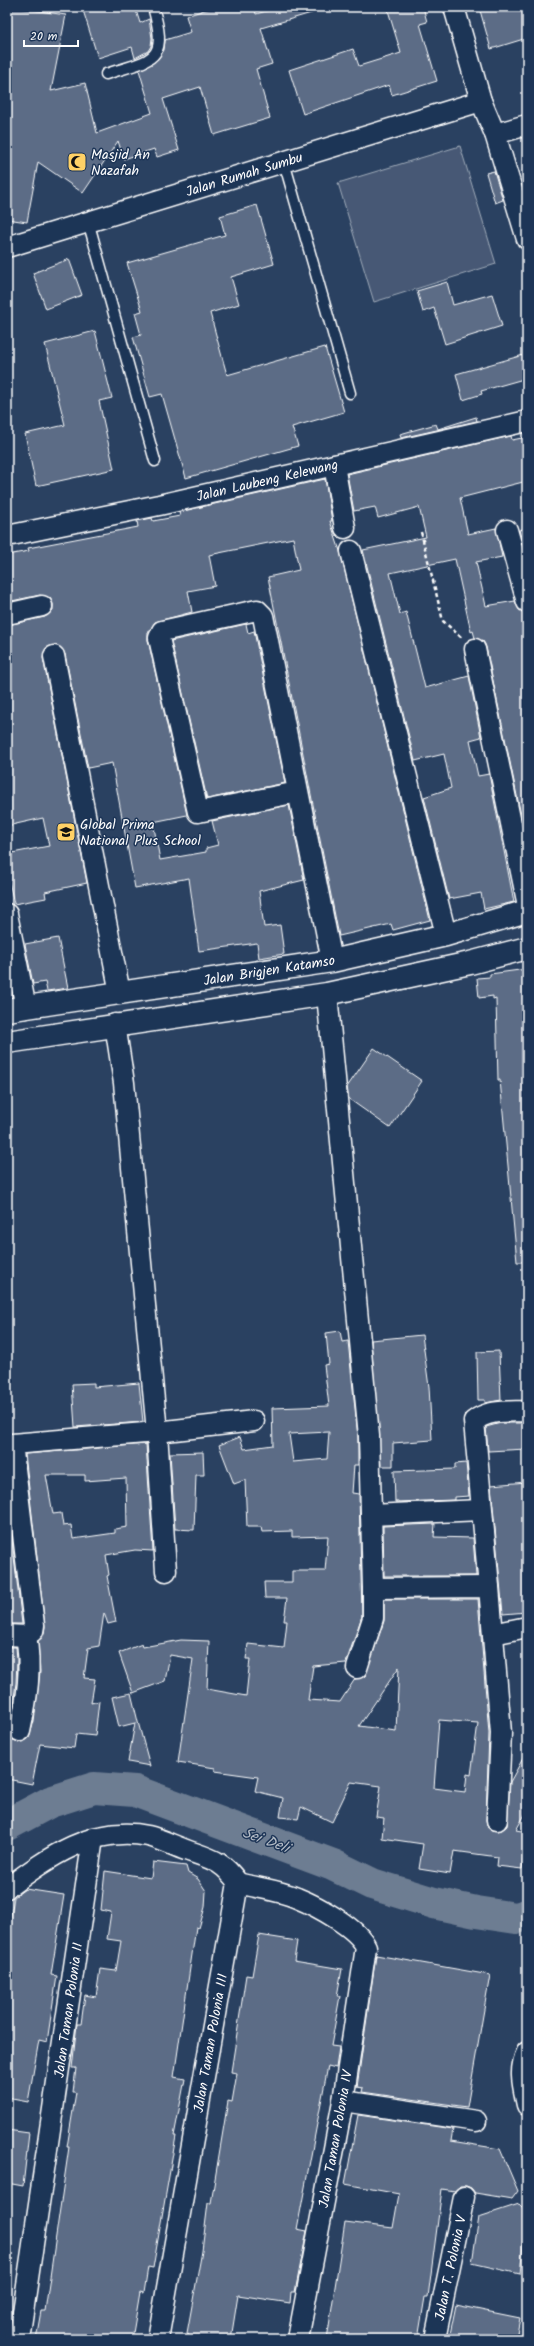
<svg xmlns="http://www.w3.org/2000/svg" width="534" height="2346" font-family="Kalam,sans-serif">
	<style>
		.grass { fill: #465975; stroke: #a2acba }
		.lines { fill: none; stroke-linecap: round; stroke-linejoin: round }
		.river { stroke: #6d7d92; stroke-width: 32 }
		.building { fill: #5b6c86; stroke: #fff; fill-rule: evenodd }
		.service-casing { stroke: #fff; stroke-width: 13 }
		.minor-casing { stroke: #fff; stroke-width: 23 }
		.primary-casing { stroke: #fff; stroke-width: 25 }
		.path { stroke: #fff; stroke-width: 2.5; stroke-dasharray: 4 3; stroke-linecap: butt }
		.service { stroke: #1d3557; stroke-width: 10 }
		.minor { stroke: #1d3557; stroke-width: 20 }
		.primary { stroke: #1d3557; stroke-width: 22 }
		.labels { text-anchor: middle; stroke-width: 3; stroke-linejoin: round; paint-order: stroke }
		.poi-label { font-size: 14px; fill: #fff; stroke: #1d3557; text-anchor: start }
		.street-label { font-size: 14px; fill: #fff; stroke: #1d3557 }
		.water-label { font-size: 15px; font-style: italic; fill: #b6bec8; stroke: #1d3557 }
	</style>
	<rect width="100%" height="100%" fill="#2a4161"/>
	<filter id="ink" filterUnits="userSpaceOnUse"><feTurbulence type="fractalNoise" baseFrequency=".025" numOctaves="2"/><feDisplacementMap in="SourceGraphic" scale="8" xChannelSelector="R" yChannelSelector="G"/><feConvolveMatrix kernelMatrix="1 2 1 2 8 2 1 2 1" color-interpolation-filters="sRGB"/></filter>
	<g filter="url(#ink)">
		<polygon class="grass" points="460,146 496,264 374,302 338,183"/>
		<g class="lines">
			<polyline class="river" points="7,1825 50,1802 94,1788 135,1791 333,1865 372,1884 434,1903 476,1912 516,1918 527,1915"/>
		</g>
		<g class="building">
			<polygon points="12,7 66,15 51,91 85,83 97,133 152,113 139,70 158,59 164,50 165,40 191,32 186,16 214,7 254,7 256,14 280,7 317,7 318,11 261,28 272,64 256,69 270,118 214,135 200,87 163,99 179,150 157,157 154,149 124,159 118,141 83,193 38,162 27,222 7,219 7,32"/>
			<polygon points="82,7 135,7 140,23 149,19 152,38 151,46 148,51 135,58 132,47 98,58"/>
			<polygon points="387,7 423,7 427,22 420,24 437,81 392,95 389,85 303,114 289,70 353,49 359,66 401,53"/>
			<polygon points="479,7 527,7 527,38 491,49"/>
			<polygon points="494,171 503,200 495,203 486,173"/>
			<polygon points="257,205 274,264 231,277 239,304 210,313 227,375 325,347 344,412 292,427 298,446 186,478 162,394 150,397 133,337 141,335 135,313 142,311 127,263 225,235 220,216"/>
			<polygon points="69,259 82,295 46,309 33,273"/>
			<polygon points="447,282 453,305 492,294 502,326 445,344 434,308 423,312 417,291"/>
			<polygon points="95,331 112,398 99,401 114,469 36,486 25,434 65,425 45,344"/>
			<polygon points="527,354 527,378 481,391 482,394 463,400 456,374"/>
			<polygon points="476,417 477,421 401,438 400,434 436,424 438,429"/>
			<polygon points="511,436 512,440 527,437 527,481 460,498 468,534 496,528 502,557 476,562 486,606 515,601 519,610 527,613 527,844 486,647 483,641 475,638 473,631 471,632 455,559 390,573 400,614 406,612 425,688 469,676 481,737 470,740 478,776 489,774 514,902 484,909 481,893 449,899 424,797 451,788 444,754 415,761 363,550 426,537 419,507 378,518 375,507 354,511 347,474"/>
			<polygon points="325,479 332,521 330,521 340,551 430,920 393,930 391,924 339,936 268,577 299,570 293,538 209,555 215,586 188,591 192,612 155,622 148,633 148,640 187,815 153,822 160,860 206,852 206,848 218,845 212,821 289,805 304,880 259,891 264,927 280,925 284,954 259,958 257,943 199,951 189,878 135,888 112,763 88,768 65,654 57,645 46,648 43,658 87,883 45,892 46,898 14,904 7,872 7,854 49,846 43,818 7,826 7,625 45,617 53,610 53,604 50,598 40,595 7,602 7,555 29,551 28,548 138,527 137,521 152,518 153,521 180,516 179,512"/>
			<polygon points="527,528 527,552 525,552 519,530"/>
			<polygon points="246,624 248,633 254,631 285,783 207,799 171,641"/>
			<polygon points="58,938 68,988 47,991 45,982 33,984 25,944"/>
			<polygon points="527,969 527,1262 517,1262 500,1080 498,1080 496,998 493,999 493,996 479,998 477,978 490,977 490,974"/>
			<polygon points="374,1048 422,1081 390,1128 349,1099 347,1087"/>
			<path d="M340 1331 342 1342 348 1341 358 1437V1465H354L352 1493 359 1494 362 1616 346 1663 313 1666 308 1700 340 1702 355 1679 365 1676 384 1621V1599H478L489 1733 486 1820 487 1826 496 1831 502 1830 507 1826 510 1782 527 1751V1811L516 1830 527 1832 522 1869 497 1866 498 1857 454 1851 450 1874 419 1869 423 1844 382 1838 384 1818 376 1817 381 1786 351 1782 332 1822 301 1807 298 1819 280 1817 283 1798 255 1791 258 1777 215 1771V1768L178 1762 193 1659 170 1655 165 1681 133 1693 119 1653 142 1644 143 1647 181 1640 209 1641 207 1689 246 1696 250 1659H246L248 1644 284 1648 287 1621H284L287 1598H265L264 1582H292V1571H325L328 1536 292 1537V1531L262 1532 261 1527H247L245 1480 234 1484 219 1445 240 1437 244 1449 273 1445 272 1408 329 1406 324 1365 329 1364 326 1333ZM329 1432 327 1459 293 1462 289 1434ZM399 1667 396 1731 359 1726ZM439 1720 478 1723 471 1775 467 1774 465 1792 434 1788Z"/>
			<polygon points="422,1335 429,1387 432,1440 393,1443 393,1466 381,1466 371,1340"/>
			<polygon points="499,1351 501,1400 485,1403 485,1400 478,1400 477,1352"/>
			<polygon points="94,1383 94,1387 139,1383 143,1422 75,1427 72,1384"/>
			<polygon points="501,1423 527,1423 527,1449 488,1451 486,1427"/>
			<path d="M146 1444 153 1551 135 1550 106 1555 109 1575 107 1576 116 1622 108 1624 104 1613 99 1646 88 1648 84 1678 95 1679 91 1703 99 1701 95 1736 76 1734 74 1748 40 1744 32 1784 7 1779V1647H16L17 1660 16 1683 9 1734 13 1740 23 1742 29 1738 34 1721 40 1672 38 1641 44 1633 45 1627 25 1454ZM46 1475H85V1481L126 1478 127 1527 115 1529V1533L73 1539 71 1525 63 1526 61 1513 53 1514Z"/>
			<polygon points="203,1452 204,1475 196,1475 194,1530 175,1529 170,1453"/>
			<polygon points="466,1463 469,1496 455,1497 455,1500 395,1502 394,1471 455,1469 455,1464"/>
			<polygon points="527,1482 527,1612 503,1614 491,1485"/>
			<polygon points="7,1498 22,1624 7,1624"/>
			<polygon points="435,1524 434,1537 473,1538 476,1576 384,1576 383,1526"/>
			<polygon points="131,1693 138,1722 150,1766 128,1762 135,1723 119,1727 112,1697"/>
			<polygon points="153,1862 186,1866 188,1873 198,1879 206,1891 205,1907 199,1928 196,1927 174,2077 185,2079 174,2136 176,2136 153,2268 148,2267 144,2293 140,2292 132,2339 36,2339 41,2311 45,2311 69,2147 67,2147 76,2092 73,2092 76,2068 72,2068 77,2024 81,2024 85,1995 96,1997 100,1969 116,1971 121,1941 107,1939 111,1912 101,1910 105,1871 151,1878"/>
			<polygon points="25,1889 64,1895 51,1975 57,1976 47,2042 39,2040 28,2102 7,2098 7,1923 10,1921 14,1897"/>
			<polygon points="259,1935 297,1941 294,1961 342,1969 337,1996 340,1996 331,2046 339,2047 336,2068 328,2066 297,2229 307,2231 295,2292 291,2292 290,2303 238,2295 231,2339 188,2339 189,2334 187,2333 202,2251 208,2203 211,2203 228,2101 232,2102 237,2073 231,2072 246,1975 252,1976"/>
			<polygon points="376,1955 490,1975 467,2107 362,2092 363,2088 357,2087"/>
			<polygon points="358,2115 453,2129 451,2141 500,2149 518,2191 512,2199 475,2193 471,2188 466,2186 460,2186 455,2191 442,2189 428,2297 425,2297 418,2339 327,2339 345,2222 393,2228 399,2194 345,2184"/>
			<polygon points="7,2130 29,2133 23,2186 7,2183"/>
			<polygon points="519,2204 525,2210 526,2216 520,2274 472,2263 479,2217"/>
			<polygon points="456,2305 520,2318 516,2339 449,2339"/>
		</g>
		<g class="lines">
			<defs>
				<g id="service">
					<path d="M106 74C153 59 169 62 153 7"/>
					<polyline points="284,162 350,393"/>
					<polyline points="88,221 155,461"/>
				</g>
				<g id="minor">
					<polyline points="454,7 481,101 495,134 527,239"/>
					<polyline points="495,134 527,125"/>
					<polyline points="7,247 481,101"/>
					<polyline points="334,465 345,528"/>
					<polyline points="507,530 527,602"/>
					<polyline points="7,536 159,505 527,421"/>
					<polyline points="351,551 446,935"/>
					<polyline points="7,614 42,606"/>
					<polyline points="475,649 527,901"/>
					<polyline points="54,656 120,993"/>
					<polyline points="298,792 198,812 159,638 162,631 257,610 263,616 332,961"/>
					<polyline points="7,914 26,1008"/>
					<polyline points="327,994 369,1436 373,1588 489,1587 501,1733 497,1820"/>
					<polyline points="115,1024 124,1083 157,1432 166,1571"/>
					<polyline points="371,1515 481,1510"/>
					<path d="M489 1587 474 1421C489 1409 510 1412 527 1411"/>
					<polyline points="493,1634 527,1627"/>
					<polyline points="7,1635 26,1636"/>
					<polyline points="26,1636 33,1631 34,1625 12,1444 157,1432 254,1421"/>
					<polyline points="357,1668 373,1618 373,1588"/>
					<path d="M20 1731C27 1699 32 1668 26 1636"/>
					<path d="M7 1888C49 1857 93 1825 148 1836 161 1839 174 1846 186 1850 211 1859 222 1860 238 1883"/>
					<path d="M527 2052C518 2070 523 2086 527 2105"/>
					<polyline points="343,2101 476,2121"/>
					<polyline points="19,2339 93,1838"/>
					<path d="M158 2339 238 1883C257 1888 279 1890 297 1898 317 1906 358 1928 366 1947L343 2101 298 2339"/>
					<polyline points="435,2339 464,2197"/>
				</g>
				<g id="primary">
					<polyline points="7,1010 332,961 446,935 527,911"/>
					<polyline points="7,1042 327,994 470,963 527,948"/>
				</g>
			</defs>
			<use href="#service" class="service-casing"/>
			<use href="#minor" class="minor-casing"/>
			<use href="#primary" class="primary-casing"/>
			<polyline class="path" points="421,532 443,621 462,638"/>
			<use href="#service" class="service"/>
			<use href="#minor" class="minor"/>
			<use href="#primary" class="primary"/>
		</g>
	</g>
	<defs>
		<symbol id="mosque-square" viewBox="-11 -11 22 22"><rect x="-9" y="-9" width="18" height="18" rx="4" fill="#ffd166" stroke="#1d3557"/><path d="M3.5-4.9A6 6 0 1 0 3.5 4.9A5 5 0 1 1 3.5-4.9Z" fill="#111"/></symbol>
		<symbol id="school-square" viewBox="-11 -11 22 22"><rect x="-9" y="-9" width="18" height="18" rx="4" fill="#ffd166" stroke="#1d3557"/><path d="M0-5L7-2L0 1L-7-2ZM-4 1L0 2.5L4 1V4Q0 6-4 4Z" fill="#111"/></symbol>
	</defs>
	<g fill-rule="evenodd">
		<use href="#mosque-square" x="66" y="151" width="22" height="22"/>
		<use href="#school-square" x="55" y="821" width="22" height="22"/>
	</g>
	<g class="labels">
		<g class="poi-label">
			<text x="91" y="159">Masjid An<tspan x="91" dy="16">Nazafah</tspan></text>
			<text x="80" y="829">Global Prima<tspan x="80" dy="16">National Plus School</tspan></text>
		</g>
		<g class="street-label">
			<text transform="translate(244 174) rotate(-17)" y="5">Jalan Rumah Sumbu</text>
			<text transform="translate(267 480) rotate(-13)" y="5">Jalan Laubeng Kelewang</text>
			<text transform="translate(269 970) rotate(-9)" y="5">Jalan Brigjen Katamso</text>
			<text transform="translate(68 2010) rotate(-82)" y="5">Jalan Taman Polonia II</text>
			<text transform="translate(210 2043) rotate(-80)" y="5">Jalan Taman Polonia III</text>
			<text transform="translate(335 2139) rotate(-80)" y="5">Jalan Taman Polonia IV</text>
			<text transform="translate(450 2268) rotate(-78)" y="5">Jalan T. Polonia V</text>
		</g>
		<g class="water-label">
			<text transform="translate(266 1840) rotate(20)" y="5">Sei Deli</text>
		</g>
	</g>
	<rect width="534" height="2346" fill="none" stroke="#1d3557" stroke-width="24"/>
	<rect x="12" y="12" width="510" height="2322" fill="none" stroke="#fff" stroke-width="1.5" filter="url(#ink)"/>
	<path d="M24 40v6h54v-6" fill="none" stroke="#ffffff" stroke-width="2"/>
	<text x="30" y="40" font-size="12" fill="#ffffff" stroke="#1d3557" stroke-width="3" paint-order="stroke">20 m</text>
</svg>
